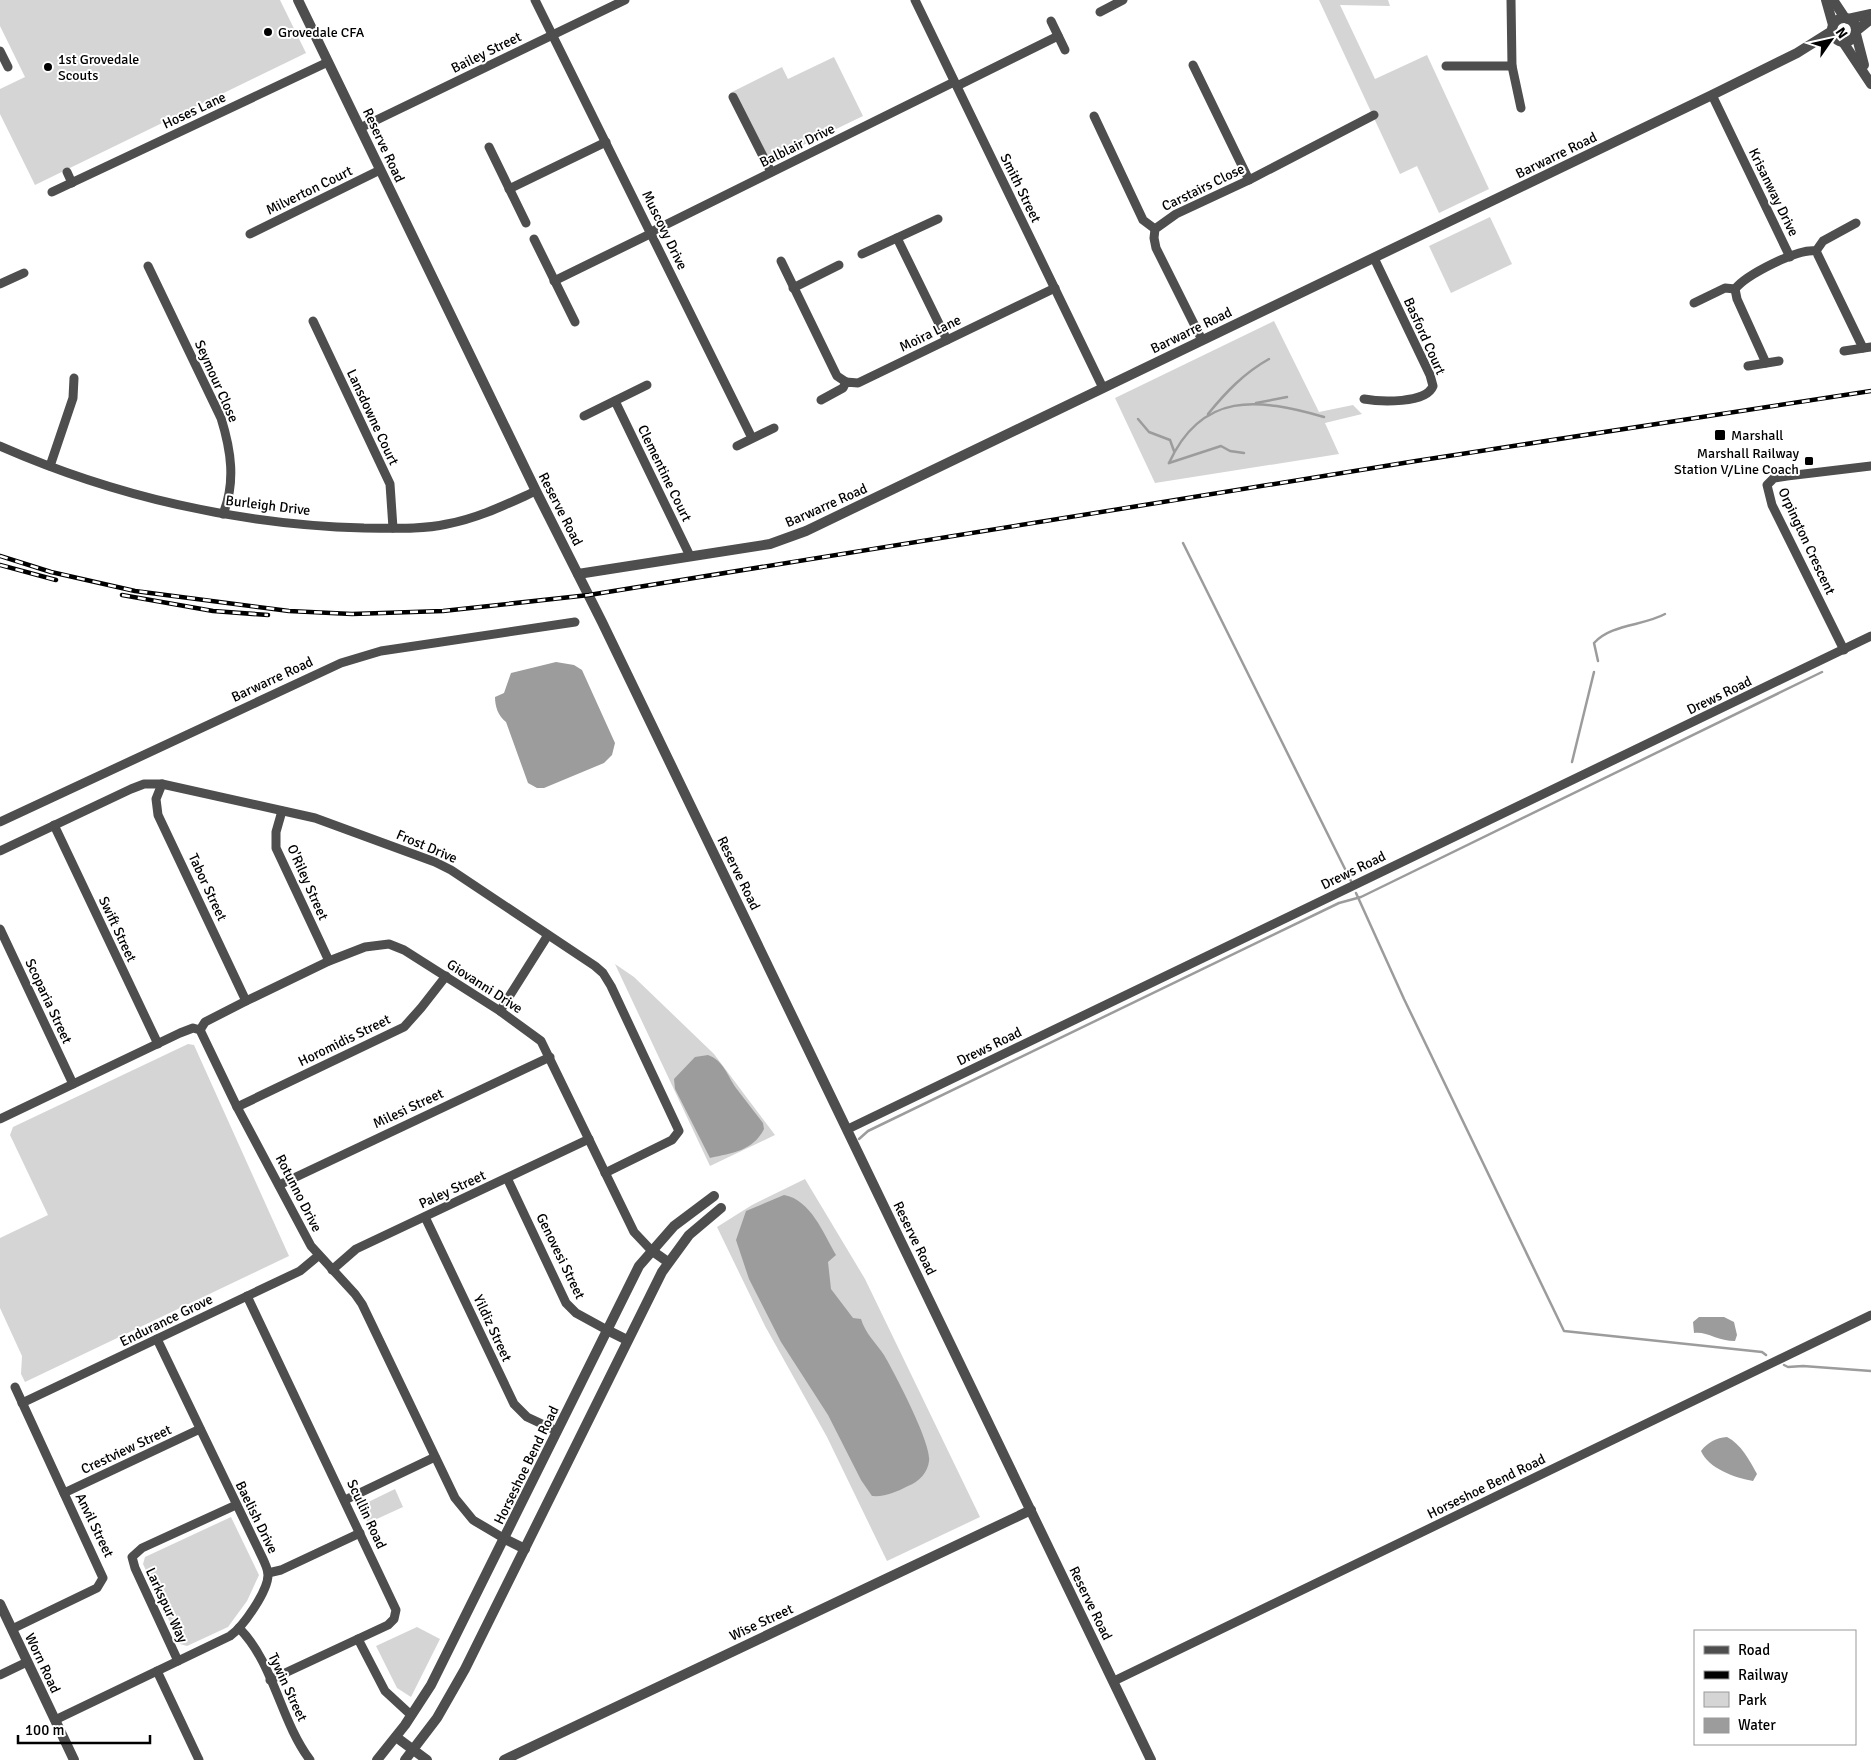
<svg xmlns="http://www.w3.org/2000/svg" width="1871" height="1760" font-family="Signika,sans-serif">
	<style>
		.green { fill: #d5d5d5 }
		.water { fill: #9c9c9c }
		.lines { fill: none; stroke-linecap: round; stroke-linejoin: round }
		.stream { stroke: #9c9c9c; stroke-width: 2.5 }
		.minor { stroke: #4e4e4e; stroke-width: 9 }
		.tertiary { stroke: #4e4e4e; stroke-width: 10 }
		.rail-casing { stroke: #000; stroke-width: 4.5 }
		.rail { stroke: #fff; stroke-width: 2.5; stroke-dasharray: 8; stroke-linecap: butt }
		.poi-dot { fill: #000; stroke: #fff; stroke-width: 2 }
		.labels { text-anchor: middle; stroke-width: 4; stroke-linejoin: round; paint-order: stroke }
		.poi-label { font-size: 14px; fill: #000; stroke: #fff; text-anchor: start }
		.street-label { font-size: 14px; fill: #000; stroke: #fff }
	</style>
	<rect width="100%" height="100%" fill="#fff"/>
	<g class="green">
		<polygon points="0,0 280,0 306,53 35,185 0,114 0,89 25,77 0,26"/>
		<polygon points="1319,0 1388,0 1390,6 1340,5 1375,79 1427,55 1489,189 1439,213 1417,166 1400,174"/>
		<polygon points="834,57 863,116 766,163 730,93 782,67 788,79"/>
		<polygon points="1490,217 1512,264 1451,293 1429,246"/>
		<polygon points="1274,321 1319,412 1353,405 1362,414 1325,423 1339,454 1155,483 1115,398"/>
		<polygon points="615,964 634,977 714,1054 775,1135 710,1166"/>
		<polygon points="188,1044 194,1045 289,1256 25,1382 21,1374 22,1356 0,1308 0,1238 48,1215 10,1135 13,1127"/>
		<polygon points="805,1179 865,1279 980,1517 887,1561 827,1437 765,1326 717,1227 752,1205"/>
		<polygon points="395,1489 403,1507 368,1523 360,1506"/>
		<polygon points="231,1517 259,1575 247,1601 228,1627 187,1646 180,1644 143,1564 145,1557"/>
		<polygon points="417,1627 440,1639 411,1697 397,1688 376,1646"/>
	</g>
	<g class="water">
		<path d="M556 662 574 665 582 670 615 743 612 755 604 763 544 788H537L528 783 506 722C498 716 495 706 495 697L504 693 511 673Z"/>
		<path d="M708 1055C724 1061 727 1075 736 1088 745 1100 754 1111 763 1123L764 1129C753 1151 732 1153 710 1158L675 1089 674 1079 695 1057Z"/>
		<path d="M784 1195C811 1200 823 1233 836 1255L828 1262 831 1289 853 1318 861 1319C865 1333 876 1343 884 1355 894 1372 932 1444 929 1461 928 1472 919 1482 908 1486 896 1492 886 1497 872 1496L861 1480 828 1415 781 1342 749 1279 736 1240 746 1211Z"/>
		<path d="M1699 1317H1724L1734 1322 1737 1335 1735 1341C1718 1341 1706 1331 1694 1333L1693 1322Z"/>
		<path d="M1727 1437C1741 1444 1750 1461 1757 1474L1753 1481C1735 1478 1708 1468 1701 1451 1708 1442 1716 1438 1727 1437Z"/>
	</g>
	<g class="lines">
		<g class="stream">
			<polyline points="1256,403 1287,397"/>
			<path d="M1208 414C1226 392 1244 373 1269 359"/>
			<polyline points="1138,419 1149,432 1170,440 1174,451"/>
			<path d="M1169 463C1202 391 1258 398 1324 417"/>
			<polyline points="1169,463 1221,446 1230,451 1244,453"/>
			<polyline points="1183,543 1351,881"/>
			<path d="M1598 661 1594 643C1611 624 1643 626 1665 614"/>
			<polyline points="1572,762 1594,672"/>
			<polyline points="1356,893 1404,999 1564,1331 1762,1352 1766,1355"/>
			<polyline points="859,1139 868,1131 1339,903 1361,897 1822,672"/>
			<polyline points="1784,1365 1788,1367 1803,1366 1871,1371"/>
		</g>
		<g class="minor">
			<polyline points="535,0 752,438"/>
			<polyline points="915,0 1103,388"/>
			<polyline points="1100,12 1123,0"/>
			<polyline points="1051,21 1065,50"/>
			<polyline points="0,51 8,67"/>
			<polyline points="1193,65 1249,180"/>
			<polyline points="1446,66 1512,66 1511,0"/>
			<polyline points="1512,66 1521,108"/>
			<polyline points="957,86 1058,36"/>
			<polyline points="1712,95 1790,257"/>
			<polyline points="733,97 771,172"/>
			<polyline points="1094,116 1143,220 1155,229"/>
			<polyline points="360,128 625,0"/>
			<polyline points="489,147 526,223"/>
			<polyline points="67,172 72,183"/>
			<polyline points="509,189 606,142"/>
			<polyline points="52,192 328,62"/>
			<polyline points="651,232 954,82"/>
			<polyline points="250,234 380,170"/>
			<polyline points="897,238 947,340"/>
			<polyline points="534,239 575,322"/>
			<polyline points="1816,251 1823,241 1856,223"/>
			<polyline points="862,254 938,219"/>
			<polyline points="781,261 834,370 837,376 846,382"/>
			<path d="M148 266 221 418C231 450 236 482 223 514"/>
			<polyline points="554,281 652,233"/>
			<polyline points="0,284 24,273"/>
			<polyline points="793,288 839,265"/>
			<path d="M1735 289C1746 275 1798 248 1816 251L1863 348"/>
			<polyline points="1735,289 1737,299 1766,363"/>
			<polyline points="1694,303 1725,288 1735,289"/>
			<polyline points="313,321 390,484 393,528"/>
			<polyline points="1202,340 1156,248 1154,238 1155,229 1176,214 1249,180 1374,115"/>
			<polyline points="1844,351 1871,347"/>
			<polyline points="1748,366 1779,361"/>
			<path d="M1364 399C1380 402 1426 404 1433 386L1430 375 1374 258"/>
			<polyline points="821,400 843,388 846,382 858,383 1055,288"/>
			<polyline points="615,401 690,556"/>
			<polyline points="584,416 647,385"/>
			<path d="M0 446C114 496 239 525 364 528 391 528 420 530 447 524 479 518 507 504 536 491"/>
			<polyline points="737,446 774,428"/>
			<polyline points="50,466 73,398 74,378"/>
			<polyline points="1844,650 1772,505 1767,485 1774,478 1787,476 1871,466"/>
			<polyline points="162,784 156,799 158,815 246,1001"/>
			<polyline points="282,811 276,832 276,848 329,961"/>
			<polyline points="0,822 341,663 381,651 575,622"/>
			<polyline points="54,825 158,1044"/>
			<polyline points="0,851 131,789 144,784 162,784 315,818 435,862 451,870 595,966 603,973 611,986 679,1131 672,1140 605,1173"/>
			<polyline points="0,929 73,1084"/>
			<polyline points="500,1011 548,935"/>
			<polyline points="200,1030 205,1022 246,1001 329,961 365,947 389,944 404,950 500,1011 541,1041 634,1232 651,1250"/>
			<polyline points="237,1107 404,1027 421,1008 446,976"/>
			<polyline points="0,1119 180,1033 193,1028 200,1030 237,1107 311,1246 355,1294 362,1304 455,1498 473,1520 505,1539"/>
			<polyline points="848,1129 1871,636"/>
			<polyline points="507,1178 566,1303 576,1313 607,1330"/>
			<polyline points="279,1185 550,1057"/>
			<polyline points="425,1217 514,1404 527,1417 557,1431"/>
			<polyline points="332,1270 356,1249 589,1139"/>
			<polyline points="247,1296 396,1610 394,1619 388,1625 270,1680"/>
			<polyline points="22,1403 300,1271 318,1256"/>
			<polyline points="64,1493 200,1429"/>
			<polyline points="345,1500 435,1457"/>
			<polyline points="268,1573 281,1570 360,1533"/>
			<path d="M239 1628C274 1663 280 1720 310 1760"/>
			<polyline points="12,1629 97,1588 103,1578 15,1387"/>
			<polyline points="358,1639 385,1691 411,1715"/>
			<polyline points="178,1661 135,1568 132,1557 142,1548 236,1505"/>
			<polyline points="157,1671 199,1760"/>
			<polyline points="0,1675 27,1662"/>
			<polyline points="1114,1681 1871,1315"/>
			<path d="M55 1720 230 1636C243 1627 268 1591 268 1575 268 1569 265 1564 263 1559L157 1339"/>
		</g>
		<g class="tertiary">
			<polyline points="298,0 536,491 602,622 1151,1760"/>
			<polyline points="1826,0 1833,25"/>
			<polyline points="1833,0 1845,18"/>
			<circle cx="1844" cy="30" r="12"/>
			<polyline points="1848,19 1871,14"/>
			<polyline points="1856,31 1871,19"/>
			<polyline points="1856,34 1864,65"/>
			<polyline points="1843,42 1871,84"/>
			<polyline points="578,574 770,544 806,531 1712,95 1797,53 1832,31"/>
			<polyline points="651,1250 668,1262"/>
			<polyline points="607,1330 627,1340"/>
			<polyline points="505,1539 525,1549"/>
			<polyline points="0,1604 74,1760"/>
			<polyline points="396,1737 427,1760"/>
			<polyline points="377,1760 405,1725 431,1685 639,1266 674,1226 714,1196"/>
			<polyline points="405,1760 437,1718 465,1669 662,1272 689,1235 721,1208"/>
			<polyline points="504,1760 1031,1510"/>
		</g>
		<defs>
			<g id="rail">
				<polyline points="0,556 51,572 135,591 289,611 352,614 443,611 589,595 1416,461 1871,391"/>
				<polyline points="0,565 56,580"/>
				<polyline points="122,595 213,611 268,615"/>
			</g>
		</defs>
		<use href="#rail" class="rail-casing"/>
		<use href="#rail" class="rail"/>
	</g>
	<g class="poi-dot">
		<circle cx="268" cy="32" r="5"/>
		<circle cx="48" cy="67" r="5"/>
		<rect x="1714" y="429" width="12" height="12" rx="2.5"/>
		<rect x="1804" y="456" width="10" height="10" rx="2.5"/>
	</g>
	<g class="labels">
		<g class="poi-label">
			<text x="278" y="37">Grovedale CFA</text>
			<text x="58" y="64">1st Grovedale<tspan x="58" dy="16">Scouts</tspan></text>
			<text x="1731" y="440">Marshall</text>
			<text x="1799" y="458" text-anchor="end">Marshall Railway<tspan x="1799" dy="16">Station V/Line Coach</tspan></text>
		</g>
		<g class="street-label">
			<text transform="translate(486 52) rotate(-26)" y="5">Bailey Street</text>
			<text transform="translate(194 110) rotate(-25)" y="5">Hoses Lane</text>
			<text transform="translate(384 145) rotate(65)" y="5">Reserve Road</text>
			<text transform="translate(797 145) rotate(-26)" y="5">Balblair Drive</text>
			<text transform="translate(1556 155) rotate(-26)" y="5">Barwarre Road</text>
			<text transform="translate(1203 187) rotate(-26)" y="5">Carstairs Close</text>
			<text transform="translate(1021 188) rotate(64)" y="5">Smith Street</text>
			<text transform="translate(309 190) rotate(-26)" y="5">Milverton Court</text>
			<text transform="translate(1774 192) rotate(64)" y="5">Krisanway Drive</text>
			<text transform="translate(665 230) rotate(64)" y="5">Muscovy Drive</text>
			<text transform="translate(1191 330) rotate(-26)" y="5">Barwarre Road</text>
			<text transform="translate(930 333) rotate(-26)" y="5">Moira Lane</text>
			<text transform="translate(1425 336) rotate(66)" y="5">Basford Court</text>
			<text transform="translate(217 381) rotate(66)" y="5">Seymour Close</text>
			<text transform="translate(373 417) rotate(65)" y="5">Lansdowne Court</text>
			<text transform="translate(665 473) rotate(64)" y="5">Clementine Court</text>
			<text transform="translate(268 505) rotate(7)" y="5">Burleigh Drive</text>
			<text transform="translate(826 505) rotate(-24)" y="5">Barwarre Road</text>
			<text transform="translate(561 509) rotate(63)" y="5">Reserve Road</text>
			<text transform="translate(1807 541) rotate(65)" y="5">Orpington Crescent</text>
			<text transform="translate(272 679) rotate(-25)" y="5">Barwarre Road</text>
			<text transform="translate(1719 695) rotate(-26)" y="5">Drews Road</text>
			<text transform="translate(427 846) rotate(23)" y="5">Frost Drive</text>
			<text transform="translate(1353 870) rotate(-26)" y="5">Drews Road</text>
			<text transform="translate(739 873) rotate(64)" y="5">Reserve Road</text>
			<text transform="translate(308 882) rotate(66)" y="5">O'Riley Street</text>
			<text transform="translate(208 887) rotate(65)" y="5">Tabor Street</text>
			<text transform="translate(118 929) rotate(65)" y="5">Swift Street</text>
			<text transform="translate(485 986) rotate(33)" y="5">Giovanni Drive</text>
			<text transform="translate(49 1001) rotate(65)" y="5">Scoparia Street</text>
			<text transform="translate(344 1040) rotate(-26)" y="5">Horomidis Street</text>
			<text transform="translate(989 1046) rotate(-26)" y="5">Drews Road</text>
			<text transform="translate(408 1108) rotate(-25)" y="5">Milesi Street</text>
			<text transform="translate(452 1189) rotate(-25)" y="5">Paley Street</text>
			<text transform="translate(299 1193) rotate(63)" y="5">Rotunno Drive</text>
			<text transform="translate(915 1238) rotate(64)" y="5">Reserve Road</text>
			<text transform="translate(561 1256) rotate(64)" y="5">Genovesi Street</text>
			<text transform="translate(166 1320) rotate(-26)" y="5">Endurance Grove</text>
			<text transform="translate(493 1328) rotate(65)" y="5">Yildiz Street</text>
			<text transform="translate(126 1449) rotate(-25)" y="5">Crestview Street</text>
			<text transform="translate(526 1465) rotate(-64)" y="5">Horseshoe Bend Road</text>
			<text transform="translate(1486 1486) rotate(-26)" y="5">Horseshoe Bend Road</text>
			<text transform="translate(367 1514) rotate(65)" y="5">Scullin Road</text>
			<text transform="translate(257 1517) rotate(64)" y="5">Baelish Drive</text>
			<text transform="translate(95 1525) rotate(64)" y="5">Anvil Street</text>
			<text transform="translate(1091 1603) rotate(64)" y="5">Reserve Road</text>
			<text transform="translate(167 1605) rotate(65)" y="5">Larkspur Way</text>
			<text transform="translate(761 1622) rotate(-25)" y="5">Wise Street</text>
			<text transform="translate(43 1663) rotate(65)" y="5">Worn Road</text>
			<text transform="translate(288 1687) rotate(65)" y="5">Tywin Street</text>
		</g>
	</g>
	<rect x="1694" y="1630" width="162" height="115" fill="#ffffff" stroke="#999999"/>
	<rect x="1704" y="1646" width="25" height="8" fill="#4e4e4e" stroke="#999999"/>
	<text x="1738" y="1655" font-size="15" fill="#000000">Road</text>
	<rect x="1704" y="1671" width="25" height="8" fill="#000000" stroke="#999999"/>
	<text x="1738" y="1680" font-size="15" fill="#000000">Railway</text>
	<rect x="1704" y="1692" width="25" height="15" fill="#d5d5d5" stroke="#999999"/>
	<text x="1738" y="1705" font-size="15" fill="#000000">Park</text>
	<rect x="1704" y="1718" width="25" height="15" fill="#9c9c9c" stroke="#999999"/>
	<text x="1738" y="1730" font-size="15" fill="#000000">Water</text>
	<g transform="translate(1831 40) rotate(56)" stroke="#ffffff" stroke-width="4" paint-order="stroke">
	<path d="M0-4L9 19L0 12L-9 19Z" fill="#000000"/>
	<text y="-8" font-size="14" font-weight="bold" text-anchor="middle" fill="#000000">N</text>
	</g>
	<path d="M18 1735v8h132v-8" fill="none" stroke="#000000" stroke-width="2.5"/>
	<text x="25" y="1735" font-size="15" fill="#000000" stroke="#ffffff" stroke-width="4" paint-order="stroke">100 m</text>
</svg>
